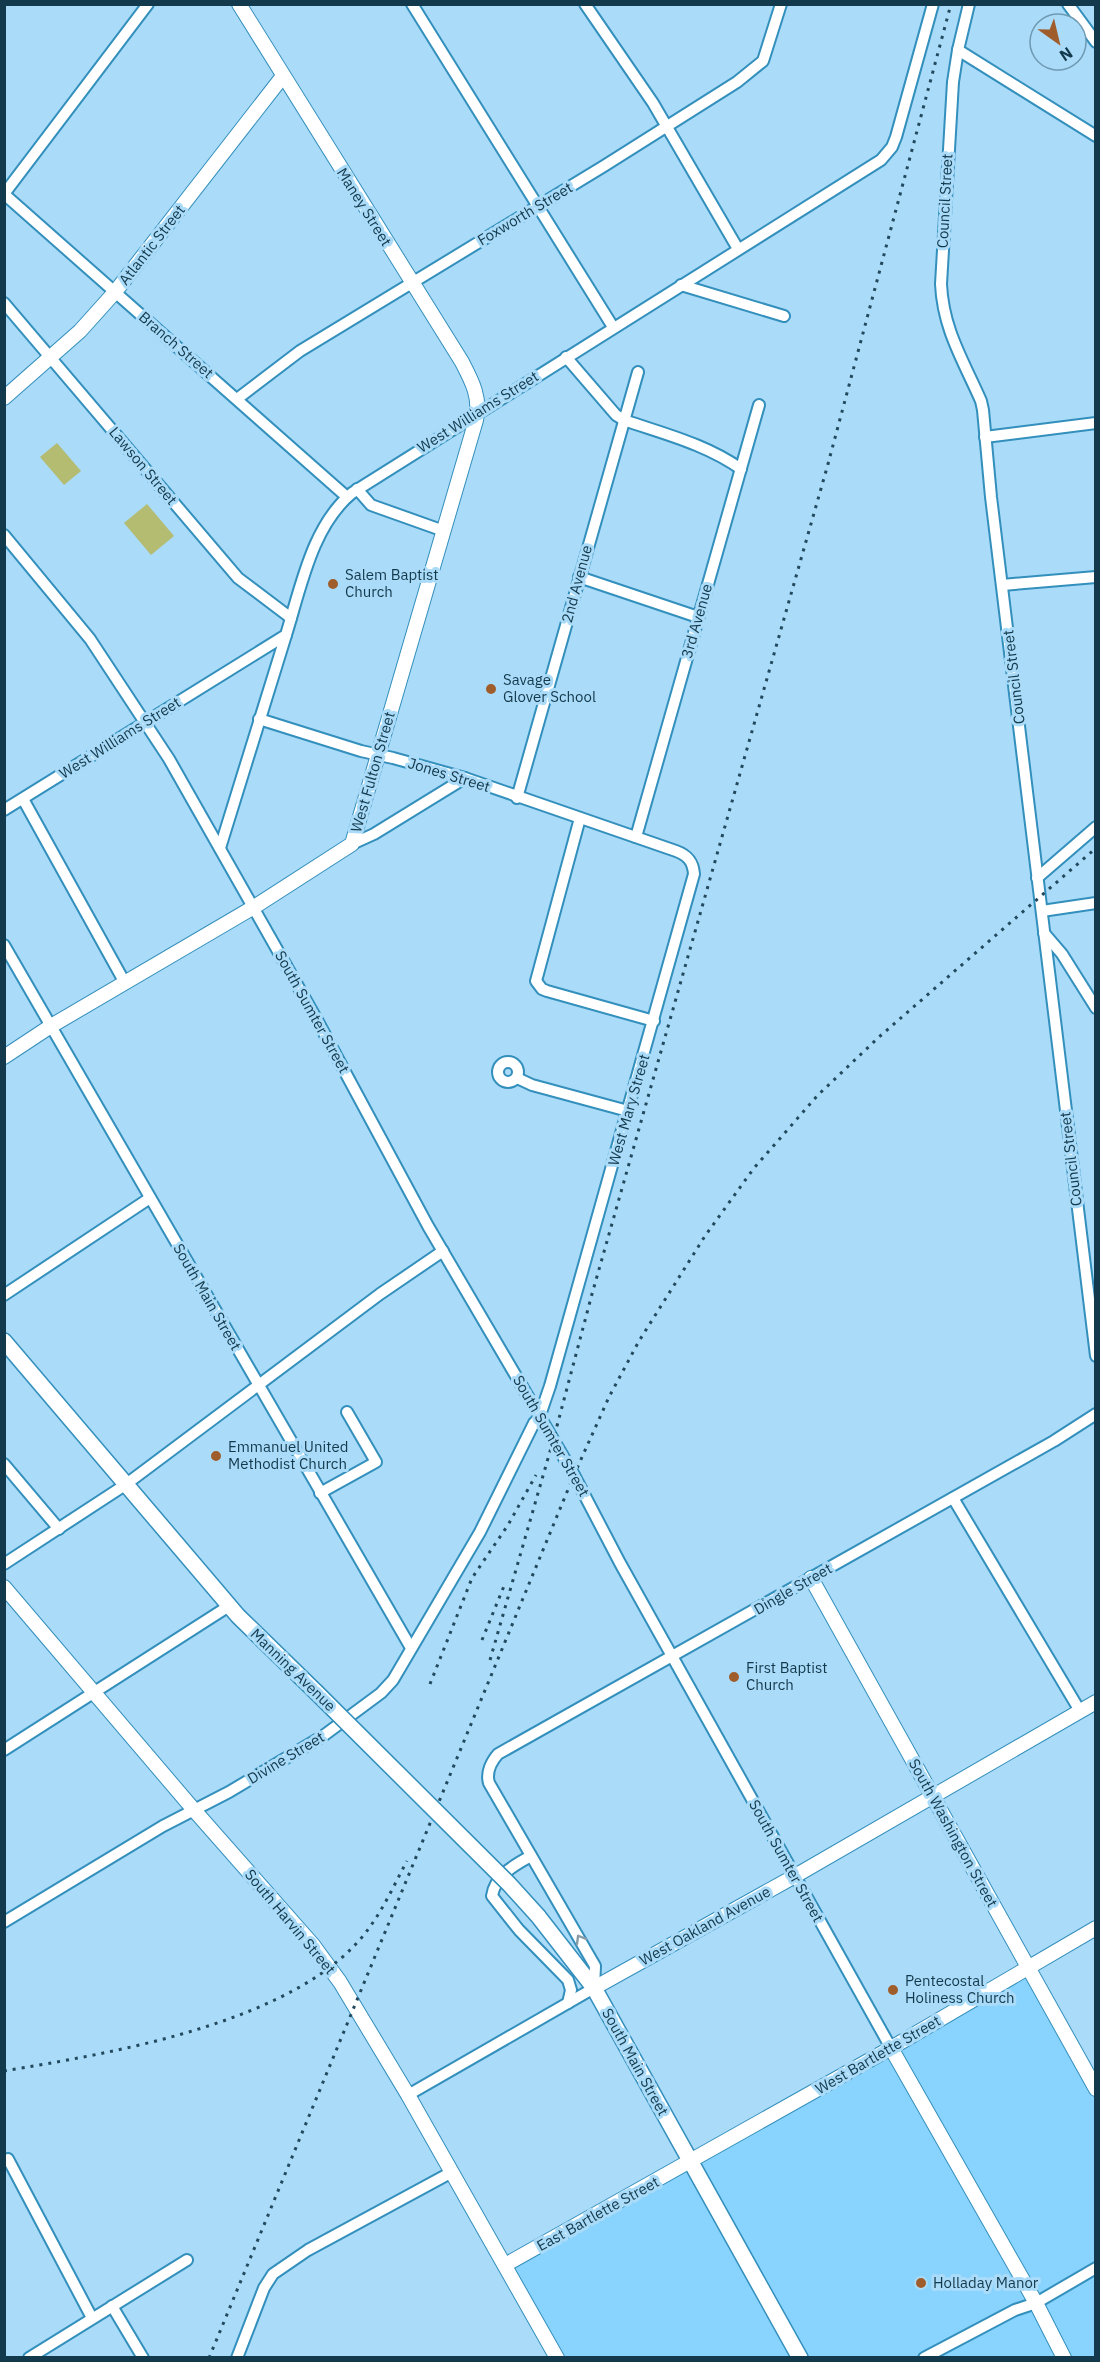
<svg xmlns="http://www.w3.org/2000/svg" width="1100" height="2362" font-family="'IBM Plex Sans',sans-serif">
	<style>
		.built { fill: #89d4fe }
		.green { fill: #b4bc72 }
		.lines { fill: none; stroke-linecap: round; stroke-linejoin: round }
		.minor-casing { stroke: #338fbc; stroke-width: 14 }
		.tertiary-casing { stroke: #338fbc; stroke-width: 16 }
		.secondary-casing { stroke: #338fbc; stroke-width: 18 }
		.minor { stroke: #fff; stroke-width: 10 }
		.tertiary { stroke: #fff; stroke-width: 14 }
		.secondary { stroke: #fff; stroke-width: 15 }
		.rail { stroke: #22495d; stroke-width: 3; stroke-dasharray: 3 6; stroke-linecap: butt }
		.secondary-bridge-casing { stroke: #338fbc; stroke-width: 18; stroke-linecap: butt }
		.secondary-bridge { stroke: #fff; stroke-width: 15 }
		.oneway { stroke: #899ca6 }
		.poi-dot { fill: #a05d2c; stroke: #aadbf8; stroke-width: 2 }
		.labels { text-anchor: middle; stroke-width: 6; stroke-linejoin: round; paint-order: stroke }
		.street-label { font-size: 15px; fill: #13394c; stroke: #aadbf8 }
		.poi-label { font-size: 15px; fill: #13394c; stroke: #aadbf8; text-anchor: start }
	</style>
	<rect width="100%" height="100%" fill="#aadbf8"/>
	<polygon class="built" points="1027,1976 1095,2095 1095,2357 563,2357 513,2267"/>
	<g class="green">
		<polygon points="57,443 81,471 64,485 40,457"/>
		<polygon points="147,504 174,536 151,555 124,523"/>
	</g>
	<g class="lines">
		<defs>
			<g id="minor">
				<polyline points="412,4 613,327"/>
				<polyline points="585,4 653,103 738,249"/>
				<path d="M969 4 958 50 953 82 941 284C943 329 963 360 981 401L983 410 991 497 1096 1356"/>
				<polyline points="1068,4 1096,42"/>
				<polyline points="958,50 1096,136"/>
				<polyline points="4,194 347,497"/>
				<polyline points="4,194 148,4"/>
				<polyline points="681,285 784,316"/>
				<polyline points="4,303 238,578 291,618"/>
				<path d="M566 357 616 415 624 420C664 434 706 444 741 469"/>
				<polyline points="237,399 300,351 604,166 737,82 763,61 781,4"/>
				<polyline points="985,437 1096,423"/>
				<polyline points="357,489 371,505 444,531"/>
				<polyline points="4,535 90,639 169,759 317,1020 428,1226 574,1475 620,1563 891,2048"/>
				<polyline points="579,577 698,617"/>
				<polyline points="1002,585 1096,577"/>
				<polyline points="517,798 638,372"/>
				<polyline points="23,799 125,983"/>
				<path d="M4 810 286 635C301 587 312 526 352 493L881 160 892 147 896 137 933 4"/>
				<polyline points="580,818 536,981 542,989 547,991 654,1021"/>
				<polyline points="636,837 759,405"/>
				<polyline points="352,844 374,834 465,778"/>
				<polyline points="220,848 286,635"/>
				<polyline points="1037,878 1096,827"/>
				<polyline points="1042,911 1096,903"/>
				<polyline points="1044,933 1062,954 1096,1008"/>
				<polyline points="4,945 411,1648"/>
				<circle cx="508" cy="1072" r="10"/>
				<polyline points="517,1078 532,1085 628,1111"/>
				<polyline points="4,1295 150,1198"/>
				<polyline points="4,1464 59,1529"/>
				<polyline points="320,1493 376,1462 347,1412"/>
				<polyline points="953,1498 1080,1711"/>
				<polyline points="4,1564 125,1485 380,1294 443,1251"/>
				<polyline points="4,1750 229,1606"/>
				<path d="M531 1856C514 1865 495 1876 492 1896L519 1930 568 1980 571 1990 568 2003"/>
				<path d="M4 1922 163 1826 229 1792 323 1736 381 1693 393 1680 480 1532 534 1423 539 1418 550 1386 694 874C693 861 687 855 676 851L465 778 393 758 361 751 259 719"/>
				<path d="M408 2095 594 1988 595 1966 489 1783C486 1773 491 1762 498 1754L1054 1441 1096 1414"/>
				<polyline points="8,2159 92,2318"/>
				<polyline points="112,2306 143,2358"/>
				<polyline points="29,2358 187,2260"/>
				<polyline points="237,2358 264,2288 273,2274 308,2250 452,2172"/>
				<polyline points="924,2358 1015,2310 1036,2303 1096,2268"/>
			</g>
			<g id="tertiary">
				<polyline points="4,398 80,331 115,292 283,76"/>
				<path d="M4 1057 51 1026 254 907 352 844 476 420C481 398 472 381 462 362L239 4"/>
				<polyline points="811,1578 1096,2089"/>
				<polyline points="4,1587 194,1810 313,1945 340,1982 408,2095 557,2358"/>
				<polyline points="594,1988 795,1876 1096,1702"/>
				<polyline points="891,2048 1036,2303 1064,2358"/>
				<polyline points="505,2265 891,2048 1096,1928"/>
			</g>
			<g id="secondary">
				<polyline points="4,1341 238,1616 316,1692"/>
				<polyline points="538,1916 594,1988 800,2358"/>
			</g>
		</defs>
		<use href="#minor" class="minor-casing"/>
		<use href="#tertiary" class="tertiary-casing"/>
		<use href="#secondary" class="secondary-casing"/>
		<use href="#minor" class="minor"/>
		<use href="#tertiary" class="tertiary"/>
		<use href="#secondary" class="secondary"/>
		<g class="rail">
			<polyline points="482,1640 504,1586"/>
			<polyline points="490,1660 553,1441 592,1294 828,464 951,4"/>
			<polyline points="430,1684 472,1578 508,1525 536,1475"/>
			<path d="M4 2071C112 2053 302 2022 369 1928 384 1908 395 1883 407 1861"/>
			<polyline points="209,2358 574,1475 609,1397 639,1341 705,1236 754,1168 818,1095 879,1037 1096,848"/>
		</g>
		<defs>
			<polyline id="secondary-bridge" points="316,1692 509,1884 538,1916"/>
		</defs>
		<use href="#secondary-bridge" class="secondary-bridge-casing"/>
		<use href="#secondary-bridge" class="secondary-bridge"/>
	</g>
	<defs><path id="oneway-chevron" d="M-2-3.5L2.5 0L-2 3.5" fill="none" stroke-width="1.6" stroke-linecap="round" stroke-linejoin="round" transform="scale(1.5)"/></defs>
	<use class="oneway" href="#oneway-chevron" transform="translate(580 1939) rotate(-120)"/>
	<g class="poi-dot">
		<circle cx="333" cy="584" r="6"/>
		<circle cx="491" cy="689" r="6"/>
		<circle cx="216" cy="1456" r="6"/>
		<circle cx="734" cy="1677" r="6"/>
		<circle cx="893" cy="1990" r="6"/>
		<circle cx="921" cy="2283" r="6"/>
	</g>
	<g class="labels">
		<g class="street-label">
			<text transform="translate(945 201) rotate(-87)" y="5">Council Street</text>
			<text transform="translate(364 207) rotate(58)" y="5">Maney Street</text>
			<text transform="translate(525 214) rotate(-31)" y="5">Foxworth Street</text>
			<text transform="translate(152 245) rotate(-52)" y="5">Atlantic Street</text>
			<text transform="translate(176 345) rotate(41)" y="5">Branch Street</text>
			<text transform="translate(478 412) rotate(-32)" y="5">West Williams Street</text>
			<text transform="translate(143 466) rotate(50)" y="5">Lawson Street</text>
			<text transform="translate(577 584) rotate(-75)" y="5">2nd Avenue</text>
			<text transform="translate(697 621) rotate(-74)" y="5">3rd Avenue</text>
			<text transform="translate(1014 677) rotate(-97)" y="5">Council Street</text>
			<text transform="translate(120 738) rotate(-32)" y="5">West Williams Street</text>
			<text transform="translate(373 772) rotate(-74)" y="5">West Fulton Street</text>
			<text transform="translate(449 775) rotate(17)" y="5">Jones Street</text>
			<text transform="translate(312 1012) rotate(61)" y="5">South Sumter Street</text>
			<text transform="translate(629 1110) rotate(-74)" y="5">West Mary Street</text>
			<text transform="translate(1071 1159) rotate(-97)" y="5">Council Street</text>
			<text transform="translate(207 1297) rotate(60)" y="5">South Main Street</text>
			<text transform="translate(551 1436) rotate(60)" y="5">South Sumter Street</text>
			<text transform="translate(793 1589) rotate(-30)" y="5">Dingle Street</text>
			<text transform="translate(293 1670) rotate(44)" y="5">Manning Avenue</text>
			<text transform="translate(286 1758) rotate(-31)" y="5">Divine Street</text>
			<text transform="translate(953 1833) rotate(61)" y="5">South Washington Street</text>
			<text transform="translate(786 1861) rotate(61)" y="5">South Sumter Street</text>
			<text transform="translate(290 1922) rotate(50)" y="5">South Harvin Street</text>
			<text transform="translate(705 1926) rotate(-29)" y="5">West Oakland Avenue</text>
			<text transform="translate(878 2055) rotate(-30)" y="5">West Bartlette Street</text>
			<text transform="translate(635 2062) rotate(61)" y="5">South Main Street</text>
			<text transform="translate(598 2214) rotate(-29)" y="5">East Bartlette Street</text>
		</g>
		<g class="poi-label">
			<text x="345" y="580">Salem Baptist<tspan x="345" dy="17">Church</tspan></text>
			<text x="503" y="685">Savage<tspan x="503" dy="17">Glover School</tspan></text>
			<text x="228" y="1452">Emmanuel United<tspan x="228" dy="17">Methodist Church</tspan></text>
			<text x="746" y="1673">First Baptist<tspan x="746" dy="17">Church</tspan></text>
			<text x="905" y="1986">Pentecostal<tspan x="905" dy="17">Holiness Church</tspan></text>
			<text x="933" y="2288">Holladay Manor</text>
		</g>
	</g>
	<rect width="1100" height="2362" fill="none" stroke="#13394c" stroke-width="12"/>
	<g transform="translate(1058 42) rotate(146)"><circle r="28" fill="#aadbf8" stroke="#6e9ab3" stroke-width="1.5"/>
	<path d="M0-4.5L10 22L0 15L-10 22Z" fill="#a05d2c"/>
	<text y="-9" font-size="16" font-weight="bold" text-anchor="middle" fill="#13394c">N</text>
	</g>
</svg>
